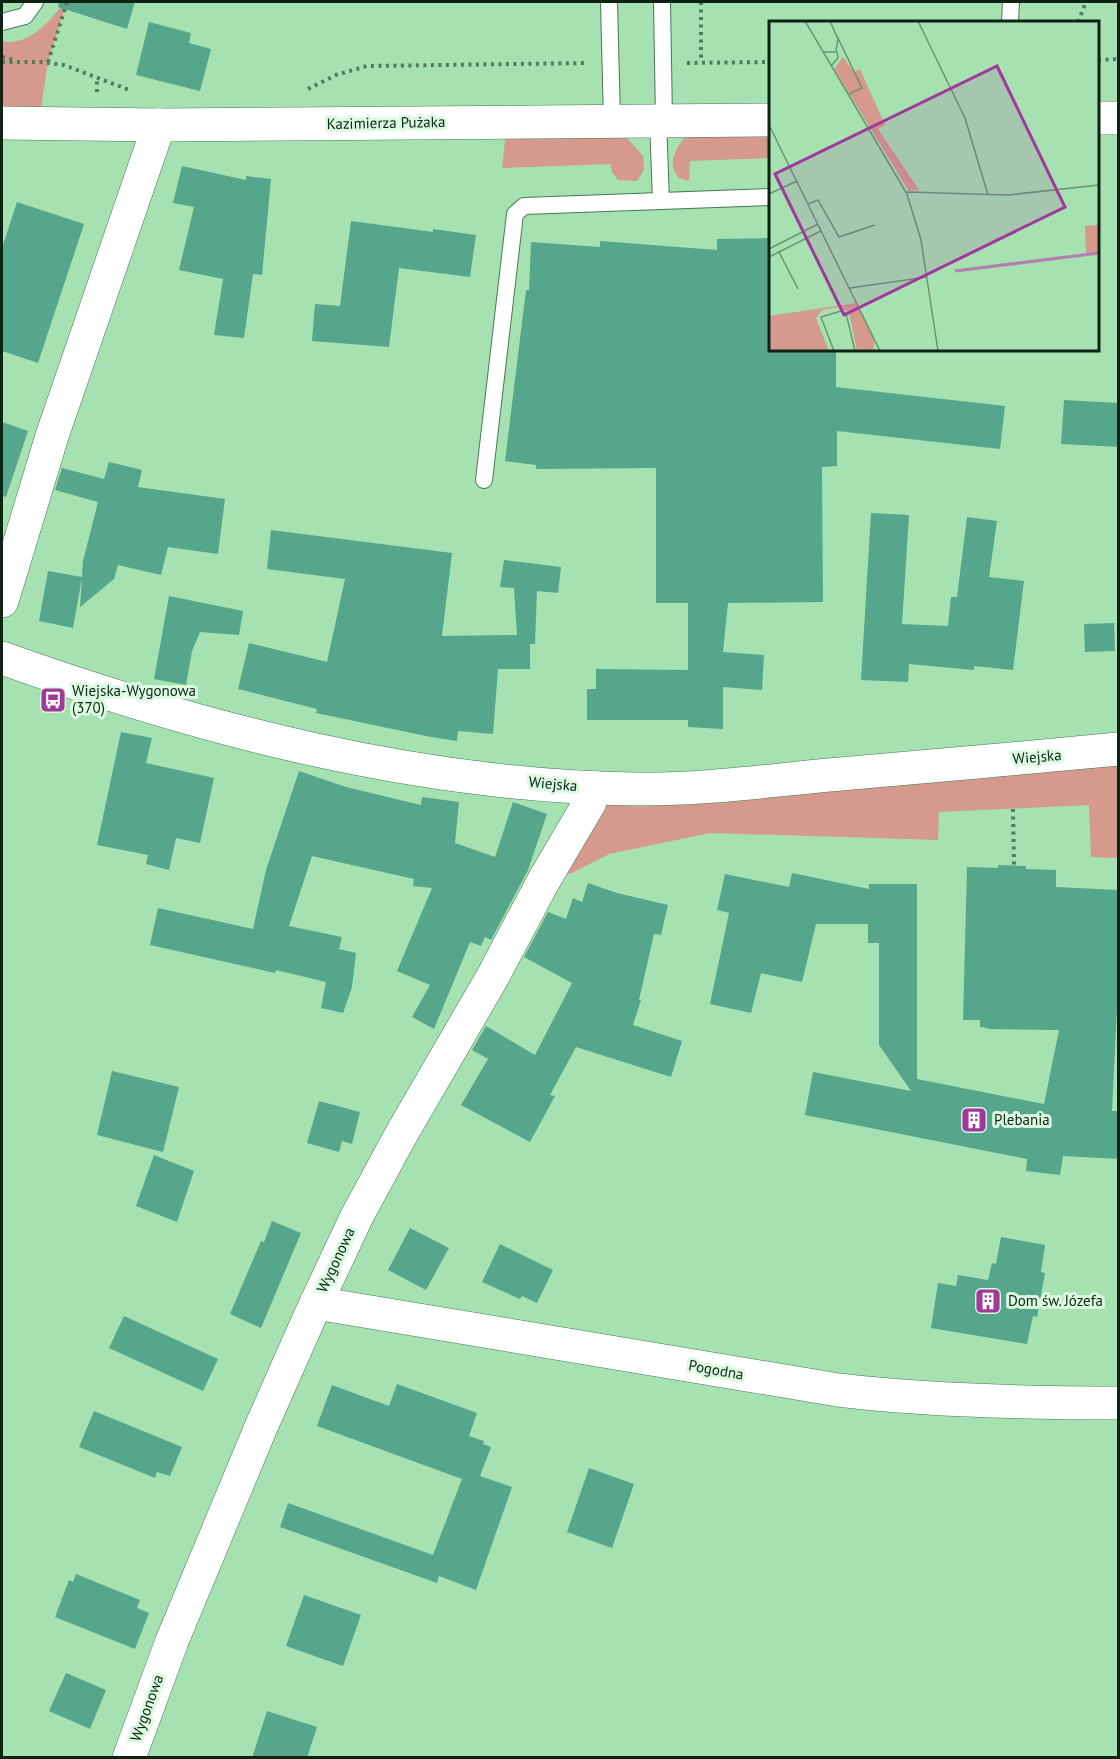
<svg xmlns="http://www.w3.org/2000/svg" width="1120" height="1759" font-family="'PT Sans',sans-serif">
	<style>
		.green { fill: #d5998e }
		.building { fill: #56a68c }
		.lines { fill: none; stroke-linecap: round; stroke-linejoin: round }
		.service-casing { stroke: #437b51; stroke-width: 18 }
		.minor-casing { stroke: #437b51; stroke-width: 34 }
		.tertiary-casing { stroke: #437b51; stroke-width: 34 }
		.path { stroke: #537a5c; stroke-width: 4; stroke-dasharray: 3 4.5; stroke-linecap: butt }
		.service { stroke: #fff; stroke-width: 16 }
		.minor { stroke: #fff; stroke-width: 33 }
		.tertiary { stroke: #fff; stroke-width: 33 }
		.labels { text-anchor: middle; stroke-width: 6; stroke-linejoin: round; paint-order: stroke }
		.street-label { font-size: 15px; fill: #0d2413; stroke: #dcfae1 }
		.poi-label { font-size: 15px; fill: #0d2413; stroke: #dcfae1; text-anchor: start }
		.inset-river { fill: none; stroke: #b47eaf; stroke-width: 3 }
		.inset-road { fill: none; stroke: #699572; stroke-width: 1.5 }
		.view { fill: #a1399b; fill-opacity: 0.15; stroke: #a1399b; stroke-width: 3 }
		.inset-edge { fill: none; stroke: #0d2413; stroke-width: 3 }
	</style>
	<rect width="100%" height="100%" fill="#a6e1b2"/>
	<g class="green">
		<path d="M64 2H67L48 62 40 114H2V41C28 47 51 21 64 2Z"/>
		<path d="M699 120H752L770 141V158L690 161 689 181 679 178C661 158 687 136 699 120Z"/>
		<polygon points="612,121 643,156 644,170 637,181 618,180 612,172 611,164 502,168 507,122"/>
		<polygon points="1118,749 1118,858 1091,857 1089,805 939,812 938,840 710,833 609,854 572,873 544,880 590,802"/>
	</g>
	<g class="building">
		<polygon points="59,2 135,2 127,29 58,7"/>
		<polygon points="149,22 191,33 189,43 211,49 200,91 136,75"/>
		<polygon points="182,166 246,180 246,176 271,179 262,275 253,274 244,338 214,335 223,279 179,270 194,207 173,203"/>
		<polygon points="17,202 84,224 38,363 2,351 2,248"/>
		<polygon points="351,221 433,232 433,229 476,235 470,277 399,268 389,347 312,341 315,304 340,306"/>
		<polygon points="771,238 771,350 836,350 836,387 1005,406 1000,449 837,431 837,466 822,467 823,602 728,603 723,652 764,655 762,690 723,687 723,729 688,727 688,720 587,720 587,689 596,689 596,669 688,670 688,603 656,603 656,468 536,469 536,465 505,461 526,290 529,290 531,242 600,247 600,241 717,250 717,239"/>
		<polygon points="1064,400 1119,403 1119,447 1061,444"/>
		<polygon points="2,422 28,431 6,497 2,496"/>
		<polygon points="109,462 142,470 138,487 225,499 218,554 168,547 161,575 118,565 114,579 80,607 82,578 73,628 39,621 48,571 82,577 83,561 98,502 55,490 62,468 104,479"/>
		<polygon points="871,513 909,515 902,624 948,626 951,597 957,597 967,517 997,521 989,577 1024,581 1013,670 974,666 974,670 909,664 908,682 861,680"/>
		<polygon points="271,530 452,553 442,636 517,635 514,588 500,587 504,560 561,567 558,593 537,591 535,644 530,644 530,669 498,669 493,734 458,731 457,741 431,737 316,713 317,709 238,689 249,643 327,662 345,579 267,569"/>
		<polygon points="169,596 243,611 239,635 200,632 192,651 186,685 154,679"/>
		<polygon points="1114,623 1115,651 1085,652 1084,624"/>
		<polygon points="121,732 152,738 146,763 214,778 200,843 176,838 169,870 146,864 148,855 97,845"/>
		<polygon points="299,771 346,787 421,805 422,797 459,802 455,843 495,857 513,802 547,814 528,870 491,940 485,937 481,946 470,942 434,1029 412,1017 430,985 397,971 432,888 413,886 414,879 312,856 289,926 342,937 339,949 356,953 352,987 343,1013 321,1008 326,982 276,970 275,973 150,945 158,908 253,929 266,870"/>
		<polygon points="998,865 1026,866 1026,869 1056,870 1056,887 1119,890 1119,967 1112,1111 1119,1111 1119,1159 1063,1156 1060,1175 1026,1171 1027,1159 805,1115 813,1072 911,1091 879,1045 879,943 868,943 868,924 816,924 802,982 761,973 751,1013 710,1004 729,913 717,910 725,874 789,887 792,873 869,889 869,884 917,884 917,1079 1044,1104 1059,1030 988,1029 988,1028 980,1027 980,1020 963,1020 967,867 998,868"/>
		<polygon points="588,883 617,893 668,905 661,935 654,934 639,1000 641,1000 633,1025 682,1041 671,1077 576,1047 550,1095 555,1096 530,1142 461,1105 488,1059 472,1050 486,1026 535,1055 572,983 524,957 548,912 566,919 573,898 582,902"/>
		<polygon points="112,1071 179,1087 163,1152 97,1135"/>
		<polygon points="319,1101 360,1112 352,1144 342,1141 339,1152 307,1143"/>
		<polygon points="154,1155 194,1171 177,1222 136,1206"/>
		<polygon points="272,1221 301,1233 261,1328 230,1314 261,1241 264,1242"/>
		<polygon points="410,1228 449,1248 426,1290 388,1270"/>
		<polygon points="1001,1237 1045,1245 1041,1272 1045,1273 1037,1317 1033,1316 1027,1344 931,1328 938,1283 956,1286 958,1275 988,1280 992,1263 996,1264"/>
		<polygon points="500,1244 553,1270 537,1303 522,1296 520,1299 482,1282"/>
		<polygon points="124,1316 218,1359 203,1391 109,1348"/>
		<polygon points="397,1384 477,1413 469,1436 484,1441 483,1444 491,1447 480,1476 512,1487 476,1590 439,1576 437,1583 280,1527 288,1503 433,1555 462,1479 317,1426 332,1385 389,1406"/>
		<polygon points="94,1411 182,1447 170,1476 157,1472 155,1478 79,1447"/>
		<polygon points="589,1468 634,1484 612,1548 567,1532"/>
		<polygon points="76,1574 140,1600 137,1608 149,1613 135,1649 55,1617 69,1580 73,1582"/>
		<polygon points="304,1595 361,1615 343,1666 286,1646"/>
		<polygon points="66,1673 106,1690 90,1729 49,1711"/>
		<polygon points="267,1711 317,1727 307,1758 252,1758"/>
	</g>
	<g class="lines">
		<defs>
			<g id="service">
				<polyline points="609,2 612,121"/>
				<polyline points="662,2 664,120"/>
				<polyline points="2,22 25,16 35,2"/>
				<polyline points="1010,22 1011,2"/>
				<polyline points="658,120 661,201"/>
				<polyline points="484,480 515,214 524,206 770,197"/>
			</g>
			<g id="minor">
				<polyline points="2,601 52,436 159,125"/>
				<path d="M316 1303 838 1390C931 1401 1025 1403 1118 1403"/>
			</g>
			<g id="tertiary">
				<polyline points="1098,118 1118,118"/>
				<polyline points="2,123 159,125 770,120"/>
				<path d="M2 658C204 730 419 786 635 789 700 790 765 781 829 775 925 767 1022 758 1118 749"/>
				<polyline points="129,1758 172,1641 261,1427 311,1314 357,1216 402,1133 492,978 544,880 590,802 593,787"/>
			</g>
		</defs>
		<use href="#service" class="service-casing"/>
		<use href="#minor" class="minor-casing"/>
		<use href="#tertiary" class="tertiary-casing"/>
		<g class="path">
			<polyline points="701,2 701,62"/>
			<polyline points="1078,22 1086,2"/>
			<polyline points="2,57 15,60"/>
			<polyline points="1098,60 1118,59"/>
			<polyline points="2,62 41,62 64,65 132,91"/>
			<polyline points="48,62 67,2"/>
			<polyline points="687,63 770,62"/>
			<polyline points="308,89 336,75 367,66 587,63"/>
			<polyline points="97,92 97,78"/>
			<polyline points="1013,809 1014,865"/>
		</g>
		<use href="#service" class="service"/>
		<use href="#minor" class="minor"/>
		<use href="#tertiary" class="tertiary"/>
	</g>
	<defs>
		<symbol id="bus-square" viewBox="-11 -11 22 22"><rect x="-9" y="-9" width="18" height="18" rx="4" fill="#a1399b" stroke="#dcfae1"/><path d="M-5-6H5V4H4V6H2V4H-2V6H-4V4H-5ZM-3.5-4V0h7V-4ZM-3.5 1.2v1.5H-2V1.2ZM2 1.2v1.5H3.5V1.2Z" fill="#fff"/></symbol>
		<symbol id="building-square" viewBox="-11 -11 22 22"><rect x="-9" y="-9" width="18" height="18" rx="4" fill="#a1399b" stroke="#dcfae1"/><path d="M-4-6H4V6H1V3H-1V6H-4ZM-2.5-4.3h1.7v1.8h-1.7ZM.8-4.3h1.7v1.8H.8ZM-2.5-1h1.7V.8h-1.7ZM.8-1h1.7V.8H.8Z" fill="#fff"/></symbol>
	</defs>
	<g fill-rule="evenodd">
		<use href="#bus-square" x="38" y="685" width="30" height="30"/>
		<use href="#building-square" x="959" y="1105" width="30" height="30"/>
		<use href="#building-square" x="973" y="1286" width="30" height="30"/>
	</g>
	<g class="labels">
		<g class="street-label">
			<text transform="translate(386 123) rotate(-1)" y="5">Kazimierza Pużaka</text>
			<text transform="translate(1037 757) rotate(-5)" y="5">Wiejska</text>
			<text transform="translate(553 784) rotate(5)" y="5">Wiejska</text>
			<text transform="translate(336 1260) rotate(-65)" y="5">Wygonowa</text>
			<text transform="translate(716 1370) rotate(10)" y="5">Pogodna</text>
			<text transform="translate(147 1708) rotate(-70)" y="5">Wygonowa</text>
		</g>
		<g class="poi-label">
			<text x="72" y="696">Wiejska-Wygonowa<tspan x="72" dy="17">(370)</tspan></text>
			<text x="994" y="1125">Plebania</text>
			<text x="1008" y="1306">Dom św. Józefa</text>
		</g>
	</g>
	<g transform="translate(769 21)">
		<rect width="330" height="330" fill="#a6e1b2"/>
		<path d="M74 36 85 51 91 48 116 104 109 108 150 169 140 170 65 48ZM329 204 330 232 317 234 316 205ZM87 282 106 319 104 330H88L80 291 70 286 53 289 47 297 60 330H0V295Z" fill="#d5998e"/>
		<path class="inset-river" d="M186 250 330 232"/>
		<path class="inset-road" d="M36 0 138 173 152 219 169 330M61 0 69 18 67 30M149 0 196 97 219 174M68 15 93 67 80 73M54 31H68L69 37 62 45M0 104 111 330M138 171 239 174 330 164M0 173 28 160M39 183 49 179 70 216 106 204M0 228 49 203M10 231 29 268M0 236 52 210M81 267 158 256M65 330 52 296 72 290 77 292 86 330"/>
		<path class="view" d="M228 45 296 186 75 294 6 153Z"/>
		<rect width="330" height="330" class="inset-edge"/>
	</g>
	<rect width="1120" height="1759" fill="none" stroke="#0d2413" stroke-width="6"/>
</svg>
